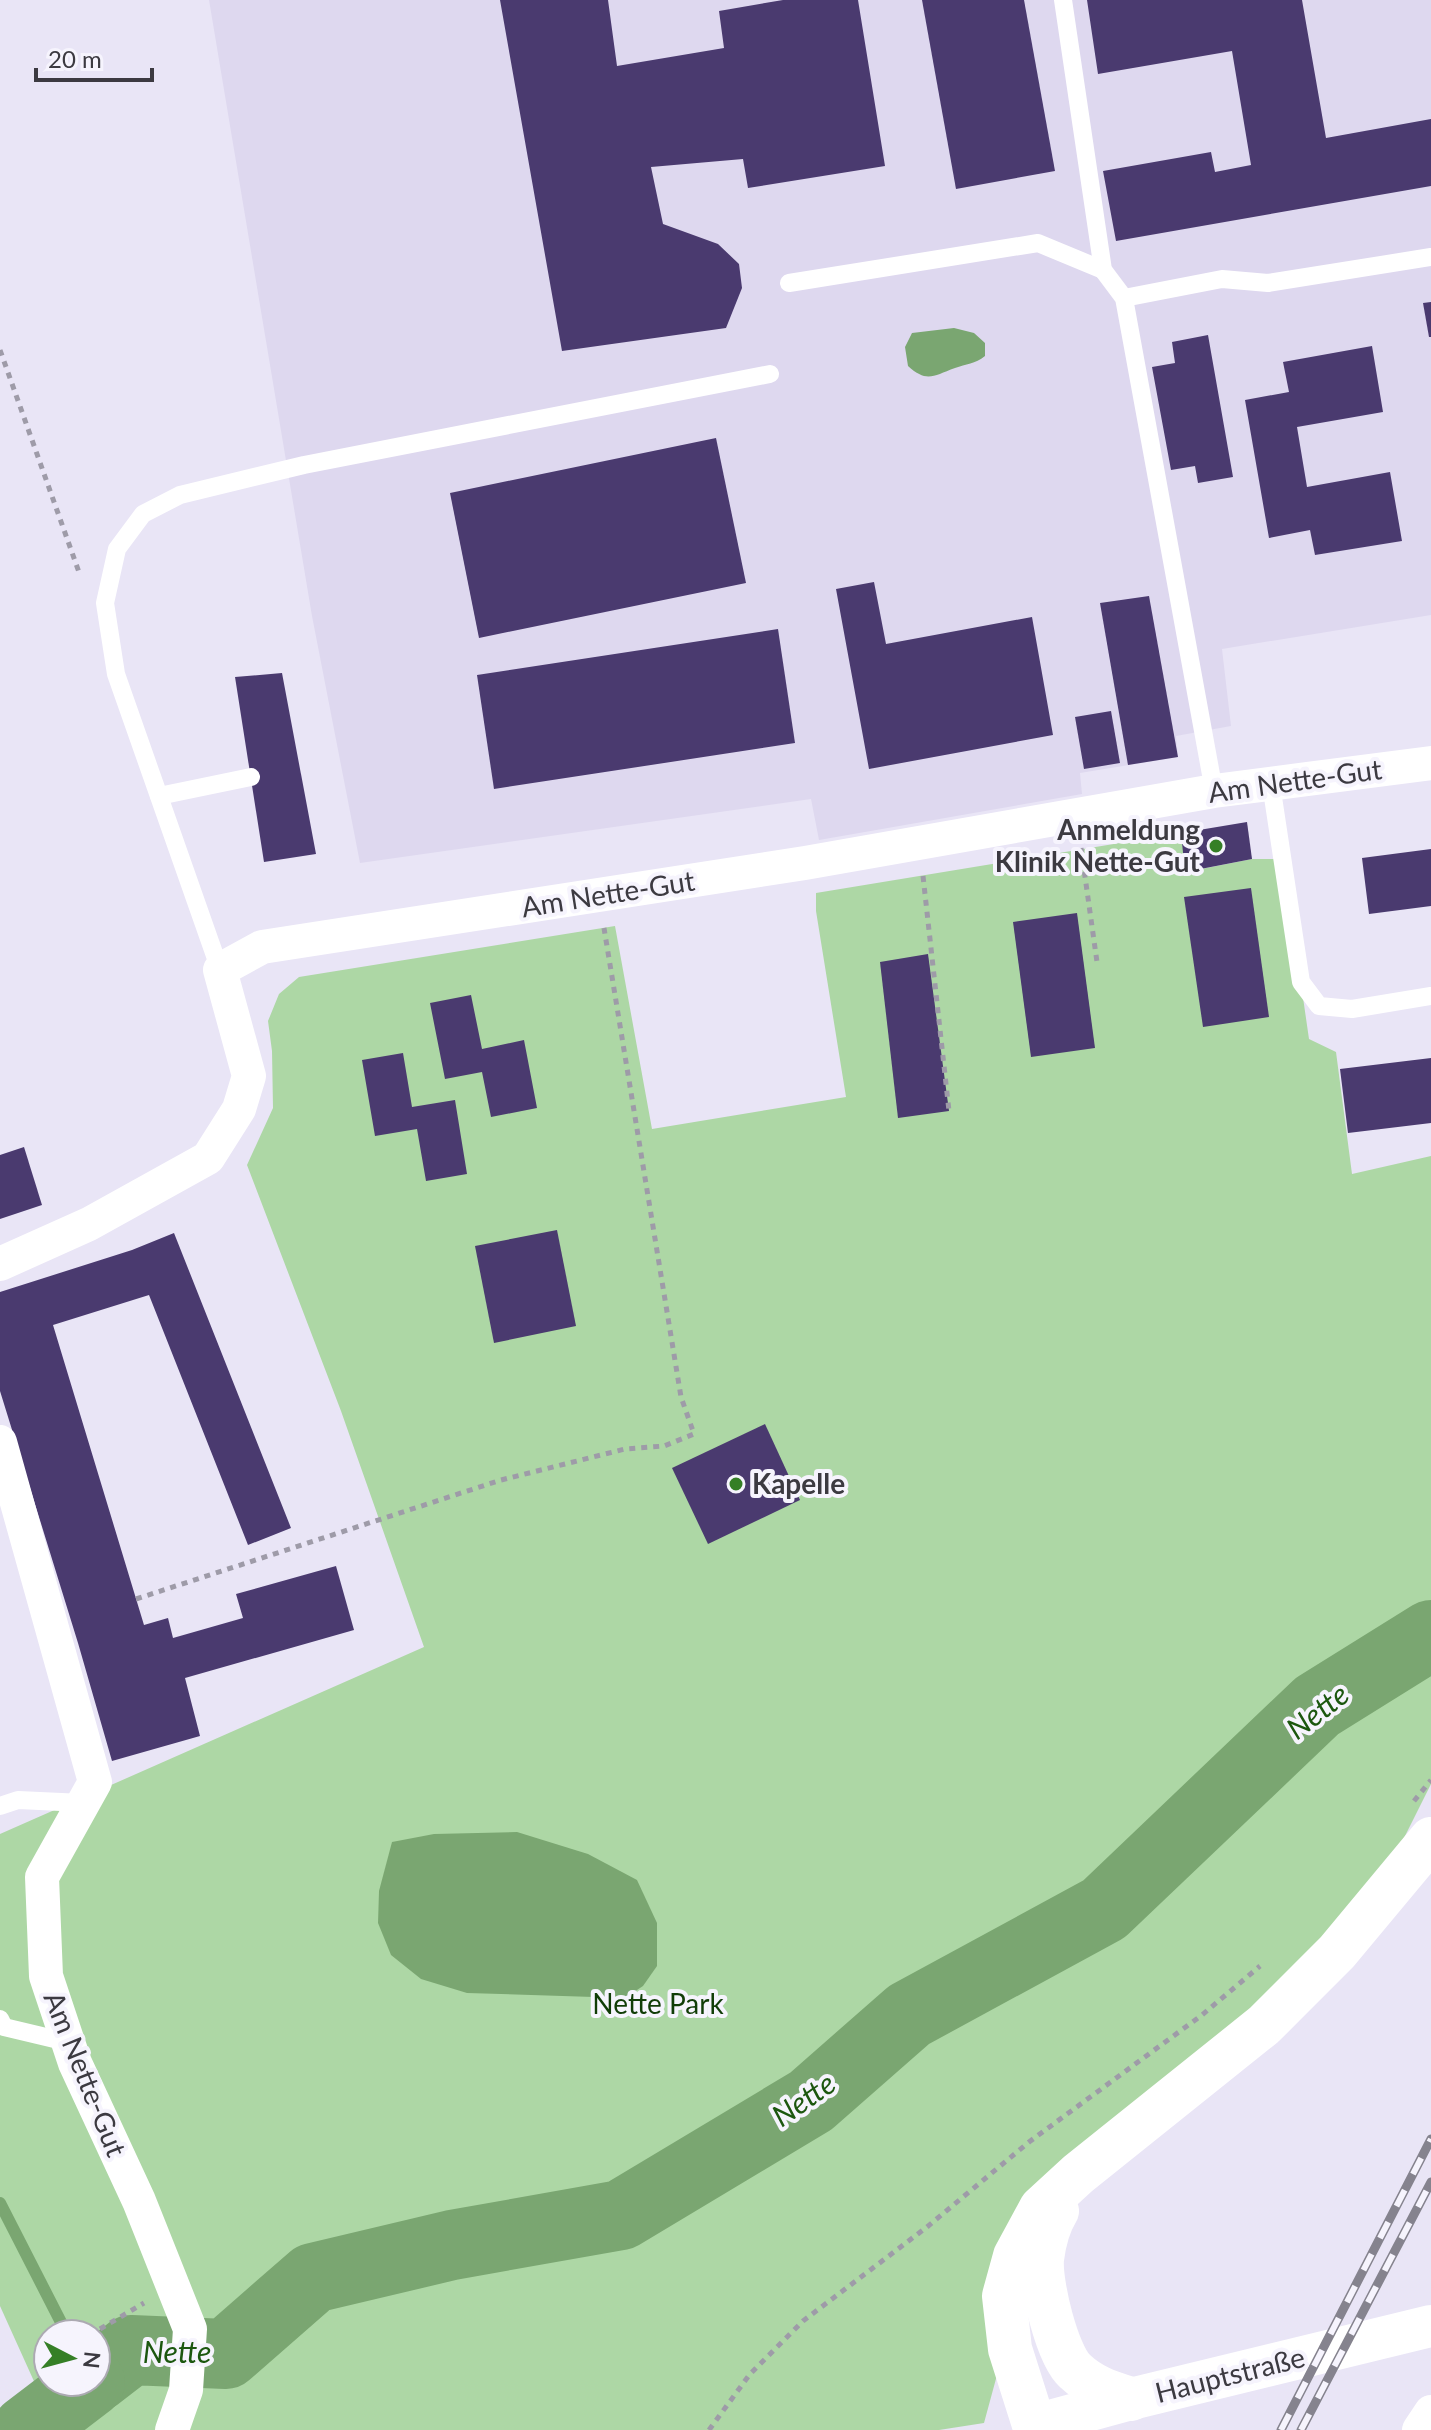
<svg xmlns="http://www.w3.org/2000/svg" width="1431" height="2430" font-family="Lato,sans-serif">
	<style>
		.built { fill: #ded8ef }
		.green { fill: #add7a5; fill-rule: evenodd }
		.water { fill: #7aa671 }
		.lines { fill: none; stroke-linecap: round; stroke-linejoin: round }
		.stream { stroke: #7aa671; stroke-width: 12 }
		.river { stroke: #7aa671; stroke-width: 70 }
		.building { fill: #4a3a6f }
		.path { stroke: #9e9ba8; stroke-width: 5; stroke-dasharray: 6 6; stroke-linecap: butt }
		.service { stroke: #fff; stroke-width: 18 }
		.minor { stroke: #fff; stroke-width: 34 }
		.tertiary { stroke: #fff; stroke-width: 42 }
		.secondary { stroke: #fff; stroke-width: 44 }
		.rail-casing { stroke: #85838e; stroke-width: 9 }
		.rail { stroke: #f6f4fd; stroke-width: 6; stroke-dasharray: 18; stroke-linecap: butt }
		.poi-dot { fill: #357f26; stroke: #f6f4fd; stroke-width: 3 }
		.labels { text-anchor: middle; stroke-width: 8; stroke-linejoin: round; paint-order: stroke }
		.street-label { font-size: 28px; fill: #3c3a41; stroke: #f6f4fd }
		.poi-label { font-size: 28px; font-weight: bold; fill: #3c3a41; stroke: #f6f4fd; text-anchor: end }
		.park-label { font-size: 28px; fill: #113d07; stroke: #f6f4fd }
		.water-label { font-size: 30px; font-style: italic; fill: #1c570f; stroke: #f6f4fd }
	</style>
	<rect width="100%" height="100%" fill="#e9e5f6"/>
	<polygon class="built" points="209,0 1431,0 1431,615 1222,649 1231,726 1176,736 1178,757 1080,773 1082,794 819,840 811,799 360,863 312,616"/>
	<path class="green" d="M1181 833 1186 872 1252 859H1283L1309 1039 1336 1052 1352 1174 1431 1156V1784L1379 1888 1214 2065 1033 2202 1000 2364 984 2423 939 2430H56L0 2306V1834L424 1647 341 1411 247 1165 273 1108 272 1051 268 1021 279 994 299 977 615 926 652 1129 846 1097 816 911V893ZM48 2334H96V2382H48Z"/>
	<g class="water">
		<path d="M954 328 974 333 985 343V356C975 364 966 364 955 368 933 376 927 383 908 366L905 347 912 333Z"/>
		<polygon points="517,1832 588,1854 637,1880 657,1923 657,1966 643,1986 625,1998 467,1993 421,1979 391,1955 378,1923 379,1891 392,1842 434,1834"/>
	</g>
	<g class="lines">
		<polyline class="stream" points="0,2203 67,2334"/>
		<g class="river">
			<polyline points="96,2377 131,2350 226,2354 313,2278 452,2245 621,2215 811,2101 909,2015 1104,1909 1317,1706 1431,1635"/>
			<polyline points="27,2430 90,2382"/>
		</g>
	</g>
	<g class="building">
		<polygon points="500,0 608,0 617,66 724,48 719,11 783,0 858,0 885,166 748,188 743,159 651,167 663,224 718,244 739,264 742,288 726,328 562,351"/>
		<polygon points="922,0 1024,0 1055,171 956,189"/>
		<polygon points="1087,0 1302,0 1326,138 1431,119 1431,186 1116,241 1103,171 1211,152 1215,172 1251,165 1232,51 1098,74"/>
		<polygon points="1431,302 1431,337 1429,337 1423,303"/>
		<polygon points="1208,335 1233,477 1198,483 1195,466 1171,470 1152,367 1175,363 1172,342"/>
		<polygon points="1372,346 1383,412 1297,427 1307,487 1390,472 1402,541 1315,555 1310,530 1269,538 1245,400 1289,392 1283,362"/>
		<polygon points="716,438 746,583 479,638 450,493"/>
		<polygon points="874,582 886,644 1032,617 1053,735 869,769 836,589"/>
		<polygon points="1149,596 1178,757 1128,765 1100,603"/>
		<polygon points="778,629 795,743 494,789 477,675"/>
		<polygon points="282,673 316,854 264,862 235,677"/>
		<polygon points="1111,711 1120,763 1084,769 1075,717"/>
		<polygon points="1247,822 1252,859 1185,872 1181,833"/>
		<polygon points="1431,849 1431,906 1369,914 1362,858"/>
		<polygon points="1251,888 1269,1017 1203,1027 1184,897"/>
		<polygon points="1077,913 1095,1048 1031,1057 1013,922"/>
		<polygon points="928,954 949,1111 898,1118 880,962"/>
		<polygon points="471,995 482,1049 524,1040 537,1108 491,1117 482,1072 445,1079 430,1003"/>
		<polygon points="403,1053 412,1107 455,1100 467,1174 426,1181 417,1129 375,1136 362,1060"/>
		<polygon points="1431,1058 1431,1123 1348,1133 1340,1069"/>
		<polygon points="24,1147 42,1205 0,1219 0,1155"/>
		<polygon points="557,1230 576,1326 494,1343 475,1246"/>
		<polygon points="174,1233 291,1528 248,1545 149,1295 53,1325 144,1625 168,1618 173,1638 243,1618 236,1594 336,1566 354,1630 185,1678 200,1736 112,1761 78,1643 0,1391 0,1292 132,1250"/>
		<polygon points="765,1424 800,1500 708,1544 672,1468"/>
	</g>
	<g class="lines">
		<g class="path">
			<polyline points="0,350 80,575"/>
			<polyline points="1081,848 1097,962"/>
			<polyline points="923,876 949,1111"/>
			<polyline points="136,1599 501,1480 625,1449 664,1446 694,1434 681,1397 604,928"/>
			<polyline points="1414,1801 1431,1780"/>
			<polyline points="100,2329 144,2303"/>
			<polyline points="709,2430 750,2374 803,2321 927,2227 1029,2142 1202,2015 1260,1966"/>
		</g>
		<g class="service">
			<polyline points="1063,0 1103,270 1124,298 1214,791"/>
			<polyline points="789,283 1038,243 1103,270"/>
			<polyline points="1124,298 1222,279 1268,283 1431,257"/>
			<polyline points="1271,784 1301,982 1319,1006 1352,1009 1431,996"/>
			<polyline points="159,796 251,777"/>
			<polyline points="220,970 116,674 105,603 117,549 143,514 180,495 304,465 770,374"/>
			<polyline points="0,1806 18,1800 83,1803"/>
			<polyline points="0,2019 4,2027 67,2042"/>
		</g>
		<g class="minor">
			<polyline points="0,1264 89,1224 208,1158 239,1109 249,1076 220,970 262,947 805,863 1214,791 1431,763"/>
			<polyline points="0,1442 95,1782 42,1877 46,1976 75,2063 139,2201 190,2329 186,2390 172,2430"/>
			<polyline points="1419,2430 1431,2412"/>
		</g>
		<polyline class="tertiary" points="1050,2421 1131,2399 1431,2326"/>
		<g class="secondary">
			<path d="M1057 2211C1049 2224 1044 2243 1042 2259 1040 2283 1057 2355 1075 2371 1092 2387 1109 2392 1131 2399"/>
			<polyline points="1035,2428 1010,2349 1004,2296 1015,2256 1041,2208 1078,2174 1264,2025 1337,1952 1431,1839"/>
		</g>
		<defs>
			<g id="rail">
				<polyline points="1281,2430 1431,2139"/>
				<polyline points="1301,2430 1431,2182"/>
			</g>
		</defs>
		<use href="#rail" class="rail-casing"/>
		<use href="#rail" class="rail"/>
	</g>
	<g class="poi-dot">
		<circle cx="1216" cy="846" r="8"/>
		<circle cx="736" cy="1484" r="8"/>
	</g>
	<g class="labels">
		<g class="street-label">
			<text transform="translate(1295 781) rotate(-8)" y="10">Am Nette-Gut</text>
			<text transform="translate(608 894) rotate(-9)" y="10">Am Nette-Gut</text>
			<text transform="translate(85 2074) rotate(68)" y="10">Am Nette-Gut</text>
			<text transform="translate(1230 2375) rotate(-14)" y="10">Hauptstraße</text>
		</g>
		<g class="poi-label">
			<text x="1200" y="840">Anmeldung<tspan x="1200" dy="32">Klinik Nette-Gut</tspan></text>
			<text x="752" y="1494" text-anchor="start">Kapelle</text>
		</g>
		<g class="park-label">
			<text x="658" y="2014">Nette Park</text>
		</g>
		<g class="water-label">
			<text transform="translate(1318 1712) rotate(-38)" y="10">Nette</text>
			<text transform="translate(804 2100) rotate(-35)" y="10">Nette</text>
			<text x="177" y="2363">Nette</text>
		</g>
	</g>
	<g transform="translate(72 2358) rotate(96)"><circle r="38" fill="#f6f4fd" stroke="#acaab2" stroke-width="2"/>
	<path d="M0-6L14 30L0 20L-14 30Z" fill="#357f26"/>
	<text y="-12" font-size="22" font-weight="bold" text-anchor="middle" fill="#3c3a41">N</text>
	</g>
	<path d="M36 68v12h116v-12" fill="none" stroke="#3c3a41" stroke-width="4"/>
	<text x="48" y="68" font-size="24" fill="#3c3a41" stroke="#f6f4fd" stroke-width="6" paint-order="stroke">20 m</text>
</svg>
